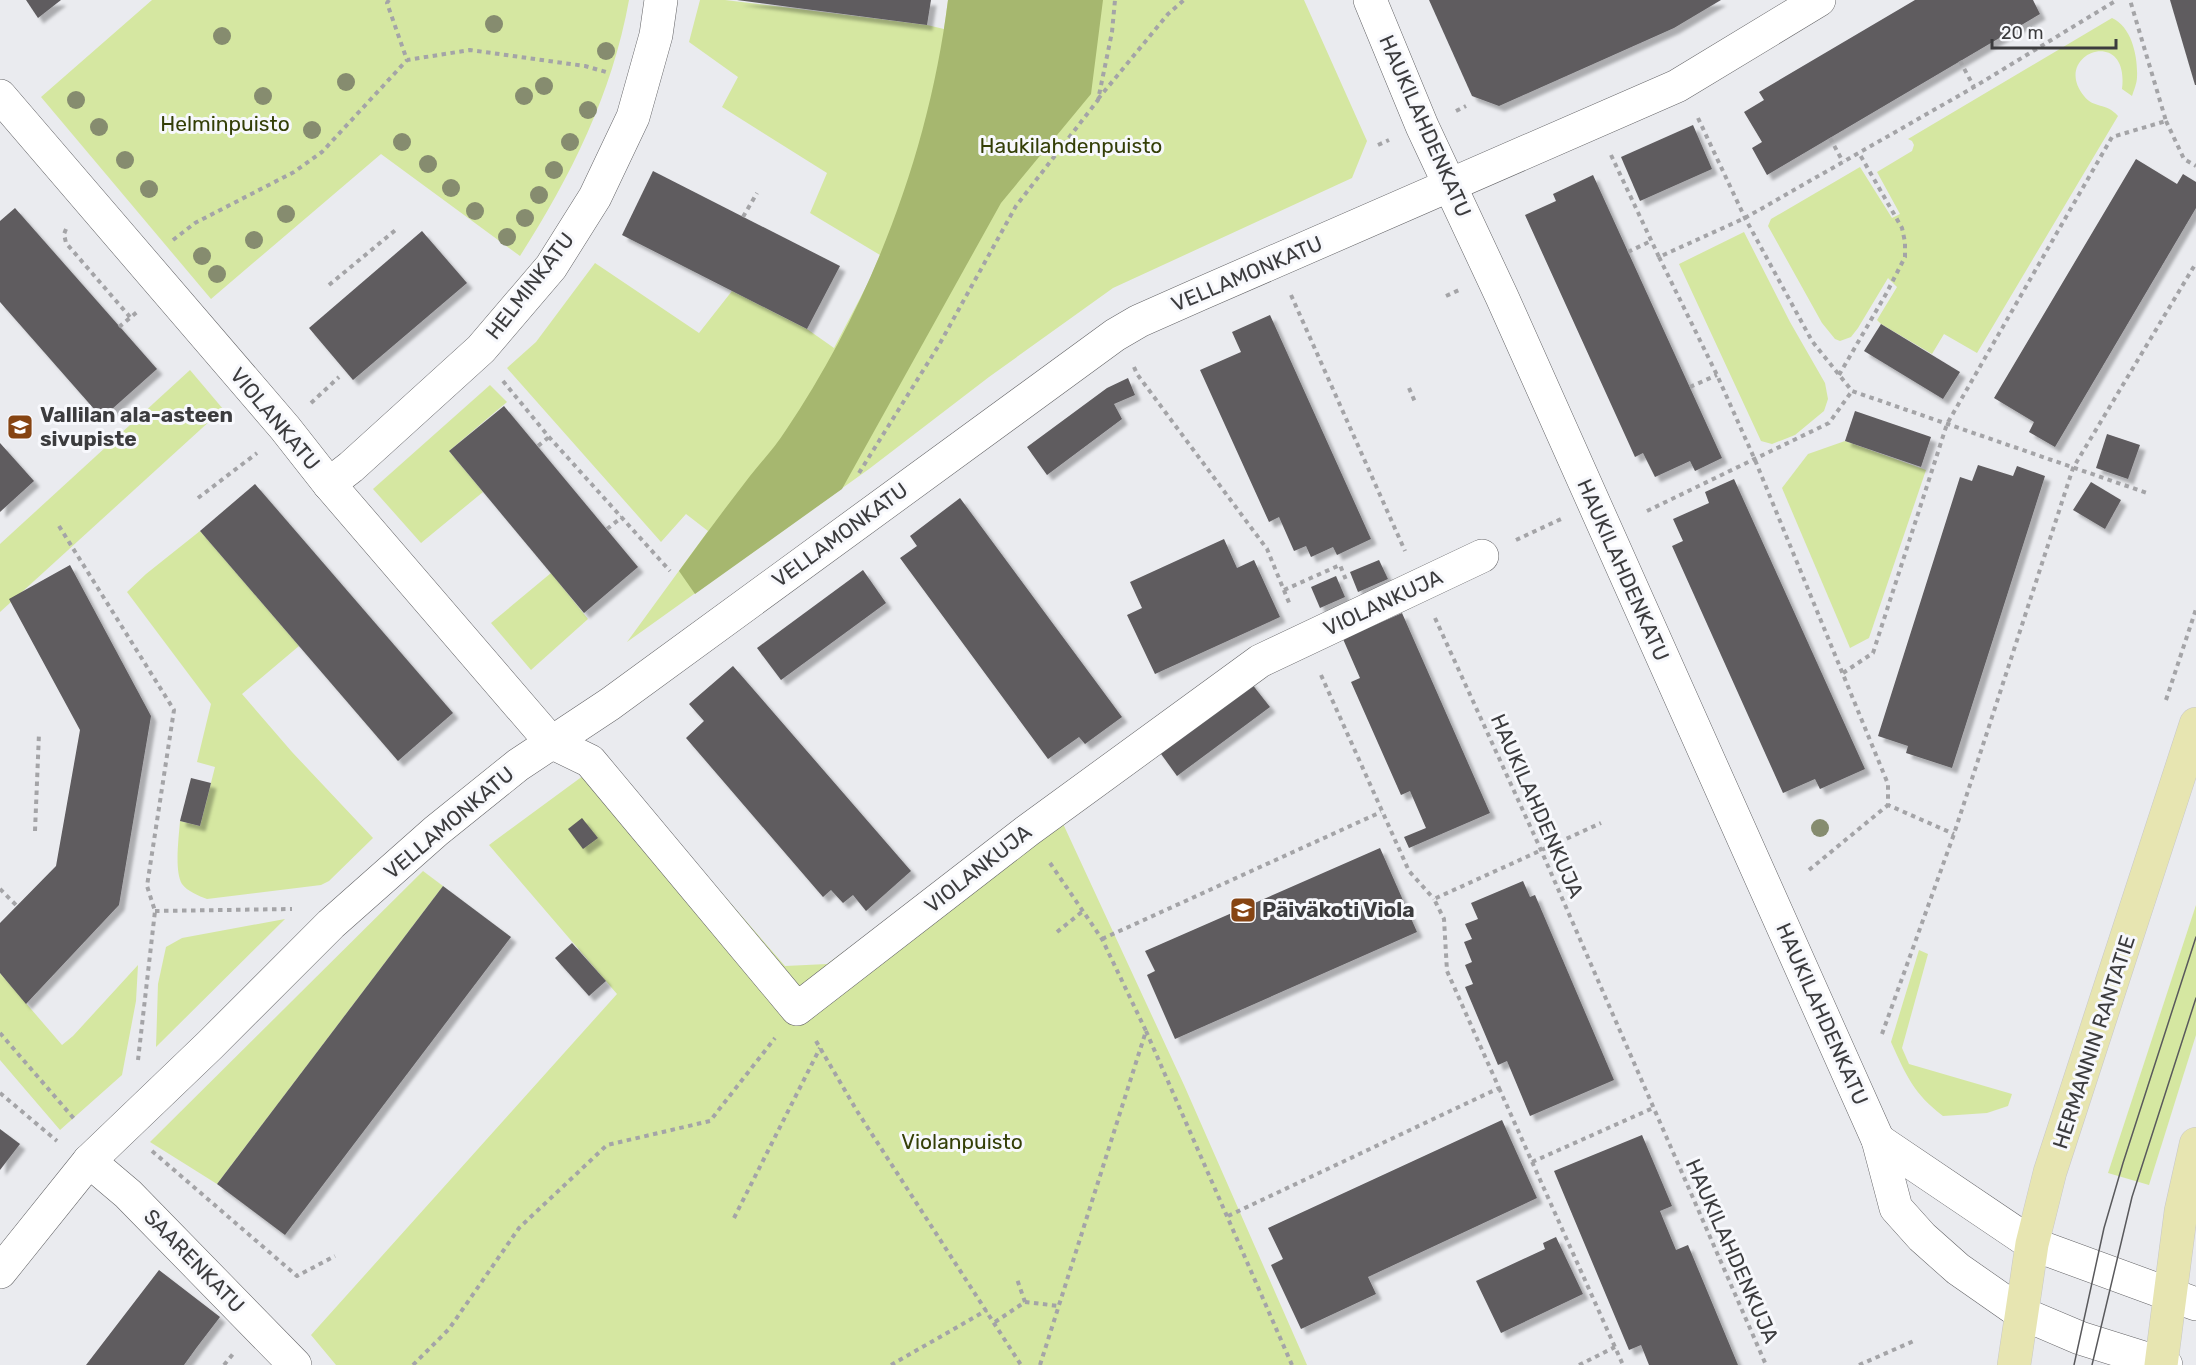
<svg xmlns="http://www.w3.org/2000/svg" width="2196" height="1365" font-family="Rubik,sans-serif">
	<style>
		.green { fill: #d5e7a1 }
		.forest { fill: #a6b76f }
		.building { fill: #5e5b5e; filter: url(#shadow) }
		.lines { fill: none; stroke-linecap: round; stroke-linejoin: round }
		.minor-casing { stroke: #646467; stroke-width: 34 }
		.major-casing { stroke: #c8c8c9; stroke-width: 34 }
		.path { stroke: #a4a4a7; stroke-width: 4; stroke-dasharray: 4.5 4.5; stroke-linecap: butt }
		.minor { stroke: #fff; stroke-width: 33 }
		.major { stroke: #e7e5b1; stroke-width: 33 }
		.tram { stroke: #59595c; stroke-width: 1.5 }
		.tree { fill: #868c6f }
		.labels { text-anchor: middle; stroke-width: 6; stroke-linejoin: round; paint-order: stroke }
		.park-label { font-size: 21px; fill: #343f07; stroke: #f7f8fc }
		.street-label { font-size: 21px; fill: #3c3c3e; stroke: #f7f8fc }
		.poi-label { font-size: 21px; font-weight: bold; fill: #3c3c3e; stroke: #f7f8fc; text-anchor: start }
	</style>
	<defs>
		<filter id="shadow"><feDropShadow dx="5.5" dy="5.5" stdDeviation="1.5" flood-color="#0004"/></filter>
	</defs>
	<rect width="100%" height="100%" fill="#eaebef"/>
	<g class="green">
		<path d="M152 0H629C612 94 571 176 520 256L381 154 211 299 41 97Z"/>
		<polygon points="700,0 725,0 927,25 944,29 948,0 1304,0 1367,141 1352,178 1113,288 989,377 869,469 627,642 708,531 686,514 661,542 507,368 536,342 595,263 699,333 732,291 807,329 834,348 868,283 880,255 810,213 827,173 722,107 738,77 689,42"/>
		<path d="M2112 18C2132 27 2138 57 2137 77 2137 83 2134 90 2132 96L2122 89C2130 24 2050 54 2084 96 2094 109 2106 102 2118 116L1977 353 1944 334 1932 354 1881 324 1877 320 1897 287 1888 278 1858 328 1851 337 1840 341 1835 339 1822 323 1768 226 1771 219 1860 167 1892 218 1900 214 1877 172 1912 151 1914 145 1912 141 1908 139Z"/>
		<polygon points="1744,232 1790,322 1825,383 1828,399 1824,411 1795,435 1772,444 1761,441 1679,264"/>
		<polygon points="190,370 223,409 0,612 0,544"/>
		<polygon points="490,385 507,402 449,451 483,492 421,543 373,489"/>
		<polygon points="1845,441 1926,470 1869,638 1850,648 1782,488 1808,454"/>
		<path d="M200 531 299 646 242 694 292 752 373 838 329 881 321 885 207 899C199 896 187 891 182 884 174 871 179 836 180 821L200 826 215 767 197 762 211 704 127 592 146 574Z"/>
		<polygon points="551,573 588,619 531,670 491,623"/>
		<polygon points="606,759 785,966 827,964 1049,801 1059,815 1184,1085 1307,1365 336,1365 311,1335 617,994 489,845"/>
		<polygon points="423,871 443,886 217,1184 150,1142"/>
		<polygon points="2196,905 2196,1035 2149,1185 2108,1173"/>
		<polygon points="285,919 156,1047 158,984 166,947 182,938"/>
		<path d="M1919 950 1928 954 1902 1048 1909 1064 2012 1094 2008 1106 1987 1113 1943 1116C1913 1093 1906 1075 1891 1042Z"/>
		<polygon points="138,965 136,1001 122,1075 60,1130 0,1060 0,973 62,1045 73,1036"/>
	</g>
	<path class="forest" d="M948 0H1103L1091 94 1001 203 842 489 695 594 679 571C702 539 726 507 750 476 762 461 776 446 786 430 872 302 929 152 948 0Z"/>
	<g class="building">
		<polygon points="26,0 61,0 38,18"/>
		<polygon points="737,0 931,0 927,25"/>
		<polygon points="1429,0 1721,0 1674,28 1499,106 1472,96"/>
		<polygon points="1915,0 2033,0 2040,14 1767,175 1752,148 1762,142 1744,112 1764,100 1759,92"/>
		<polygon points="2170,0 2196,0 2196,85 2195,85"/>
		<polygon points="1693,125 1712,169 1640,201 1621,157"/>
		<polygon points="2136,159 2177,184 2183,174 2196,182 2196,208 2055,447 2029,432 2034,422 1994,398"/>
		<polygon points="653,171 840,266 807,329 622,235"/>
		<polygon points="1593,175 1722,458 1695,471 1690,461 1655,477 1643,453 1635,457 1525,215 1556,201 1553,194"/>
		<polygon points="15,208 157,369 102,418 0,302 0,221"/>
		<polygon points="422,231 467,283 353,380 309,328"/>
		<polygon points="1270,315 1371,539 1337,555 1333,547 1311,557 1306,546 1294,551 1279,517 1269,522 1200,370 1241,352 1232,332"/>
		<polygon points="1881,324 1960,372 1943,399 1864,351"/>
		<polygon points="1128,378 1135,395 1114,404 1122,419 1047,475 1027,447 1107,388"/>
		<polygon points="504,406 638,567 584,613 449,451"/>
		<polygon points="1855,411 1931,437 1921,467 1845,441"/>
		<polygon points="2107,434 2140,445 2128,479 2096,468"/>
		<polygon points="0,443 34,481 0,512"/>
		<polygon points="1978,465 2013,476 2017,466 2045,476 1952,768 1906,753 1908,746 1878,736 1960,477 1972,481"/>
		<polygon points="1734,479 1865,769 1820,789 1815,779 1783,793 1672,546 1683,541 1673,519 1709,503 1705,492"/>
		<polygon points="2091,482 2121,500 2105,529 2073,510"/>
		<polygon points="255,484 453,713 398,761 200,531"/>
		<polygon points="960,498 1122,717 1085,744 1079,737 1048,759 900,558 917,546 910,536"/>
		<polygon points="1224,539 1237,568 1254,560 1280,617 1155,674 1127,615 1142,608 1130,582"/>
		<polygon points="1379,560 1388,579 1358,592 1350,572"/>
		<polygon points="70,565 151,716 119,905 26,1004 0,973 0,923 56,866 80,730 9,599"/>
		<polygon points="863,570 886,603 781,680 757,648"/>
		<polygon points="1336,576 1345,597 1320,608 1311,587"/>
		<polygon points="1402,613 1490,813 1409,848 1404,837 1426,828 1410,791 1401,795 1351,682 1360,678 1343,639"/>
		<polygon points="733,666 911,871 866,911 853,895 843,903 831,890 823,897 686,738 704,721 689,704"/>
		<polygon points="1248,679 1270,707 1177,776 1156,747"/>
		<polygon points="191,778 211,783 200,826 180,821"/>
		<polygon points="582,818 598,838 583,849 568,829"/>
		<polygon points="1380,848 1417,932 1175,1039 1147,975 1155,971 1145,951"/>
		<polygon points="1523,881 1530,897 1535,895 1614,1080 1530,1116 1507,1061 1498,1065 1465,987 1473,984 1465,965 1472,962 1464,942 1472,939 1465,924 1478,919 1471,903"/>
		<polygon points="443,886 511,937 285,1235 217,1184"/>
		<polygon points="572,943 606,981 589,996 555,958"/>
		<polygon points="1502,1120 1537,1198 1368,1277 1376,1294 1301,1329 1271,1265 1283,1259 1268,1228"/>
		<polygon points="0,1129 20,1144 0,1170"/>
		<polygon points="1642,1135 1672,1206 1660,1211 1664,1221 1676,1250 1688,1245 1738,1365 1649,1365 1641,1345 1629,1350 1554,1171"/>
		<polygon points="1556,1237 1583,1294 1501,1333 1476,1281 1545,1249 1543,1243"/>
		<polygon points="159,1270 220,1317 197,1347 184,1365 86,1365"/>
	</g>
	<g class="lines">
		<defs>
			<g id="minor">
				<polyline points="1370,0 1422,126 1502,297 1878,1140 1896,1208 1922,1237 1958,1269 2021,1313 2080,1338 2166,1365"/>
				<polyline points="0,96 285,428 329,484 551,742 590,761 797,1009 1027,831 1260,661 1482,556"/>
				<polyline points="329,484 351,467 481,349 551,267 595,197 633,117 656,35 661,0"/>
				<polyline points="1878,1140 2032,1244 2196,1304"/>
				<polyline points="89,1161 128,1194 295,1365"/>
				<polyline points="0,1272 89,1161 210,1045 331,924 436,831 518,765 610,704 1115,335 1139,321 1200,294 1677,86 1819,0"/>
			</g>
			<g id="major">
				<polyline points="2014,1365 2032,1244 2050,1172 2196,724"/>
				<polyline points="2161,1365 2181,1211 2196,1144"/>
			</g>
		</defs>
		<use href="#minor" class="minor-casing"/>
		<use href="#major" class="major-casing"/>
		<g class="path">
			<polyline points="389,0 387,3 407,60 470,50 585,66 606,72"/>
			<polyline points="1960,61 1974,87"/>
			<polyline points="1098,99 1168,14 1184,0"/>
			<polyline points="1456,111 1466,106"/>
			<polyline points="1698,118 1745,218 1812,341 1852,391 2147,493"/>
			<polyline points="2166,121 2184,159 2196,166"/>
			<polyline points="1830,138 1843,162"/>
			<polyline points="1378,145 1389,140"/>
			<polyline points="1611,155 1659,257 1745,218 1974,87 2117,0"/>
			<polyline points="743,217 757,193"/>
			<polyline points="66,229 64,234 66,243 130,317"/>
			<polyline points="173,240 195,223 294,172 322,152 407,60"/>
			<polyline points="1628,252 1651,241"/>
			<polyline points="1659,257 1717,375 1755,460 1888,784 1888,805 1954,834"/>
			<polyline points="329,285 398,228"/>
			<polyline points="1291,295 1405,551"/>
			<polyline points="1446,296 1459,290"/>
			<polyline points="119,327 137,312"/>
			<polyline points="1134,367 1137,374 1267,549 1290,605"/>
			<polyline points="1839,375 1886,294 1905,257 1905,242 1902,228 1859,153"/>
			<polyline points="503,381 549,437 670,571"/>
			<polyline points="1690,387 1717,375"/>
			<polyline points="1409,388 1415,402"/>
			<polyline points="311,403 339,377"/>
			<polyline points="538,446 549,437"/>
			<polyline points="859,473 939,345 1016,206 1098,100 1112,32 1115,0"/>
			<polyline points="198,498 257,453"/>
			<polyline points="1647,511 1829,423 1852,391"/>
			<polyline points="59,526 174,710 147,886 155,911 138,1060"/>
			<polyline points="607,529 622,517"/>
			<polyline points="1516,540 1561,519"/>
			<polyline points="1284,590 1340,565 1346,580"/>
			<polyline points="1435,618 1541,850 1766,1365"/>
			<polyline points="1843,673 1873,653 1947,424 2112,137 2166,121 2130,0"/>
			<polyline points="1321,675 1409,871 1434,899"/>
			<polyline points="2166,700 2196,609"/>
			<polyline points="35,831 39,733"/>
			<polyline points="1809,870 1888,805"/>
			<polyline points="0,889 17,906"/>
			<polyline points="155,911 292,909"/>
			<polyline points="1057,932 1083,911"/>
			<polyline points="1102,939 1381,812"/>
			<polyline points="1146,1031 1292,1365"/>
			<polyline points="0,1033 76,1121"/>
			<polyline points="1882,1034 1954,834 2073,468 2196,263"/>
			<polyline points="816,1041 857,1111 1021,1365"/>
			<polyline points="1499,1088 1623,1365"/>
			<polyline points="0,1093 57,1141"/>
			<polyline points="152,1151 297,1276 335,1256"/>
			<polyline points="1532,1162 1653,1108"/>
			<polyline points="1228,1216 1499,1088 1447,971 1444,919 1434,899 1601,823"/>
			<polyline points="734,1218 820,1048"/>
			<polyline points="1025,1302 1059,1306"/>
			<polyline points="995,1322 1025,1302 1017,1279"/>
			<polyline points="224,1365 233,1354"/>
			<polyline points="413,1365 449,1329 519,1228 607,1145 710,1121 775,1038"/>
			<polyline points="891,1365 987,1310"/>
			<polyline points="1040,1365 1146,1031 1102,939 1050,863"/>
			<polyline points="1579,1365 1615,1347"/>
			<polyline points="1859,1365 1916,1340"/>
		</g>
		<use href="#minor" class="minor"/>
		<use href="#major" class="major"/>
		<g class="tram">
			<polyline points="2074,1365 2104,1228 2123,1163 2196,937"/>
			<polyline points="2092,1365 2132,1197 2196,998"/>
		</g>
	</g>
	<g class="tree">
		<circle cx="494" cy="24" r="9"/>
		<circle cx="222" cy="36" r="9"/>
		<circle cx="606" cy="51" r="9"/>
		<circle cx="346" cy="82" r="9"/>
		<circle cx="544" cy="86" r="9"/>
		<circle cx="263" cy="96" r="9"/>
		<circle cx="524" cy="96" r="9"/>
		<circle cx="76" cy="100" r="9"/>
		<circle cx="588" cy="110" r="9"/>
		<circle cx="99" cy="127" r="9"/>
		<circle cx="312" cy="130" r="9"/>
		<circle cx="402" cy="142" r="9"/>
		<circle cx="570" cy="142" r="9"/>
		<circle cx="125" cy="160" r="9"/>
		<circle cx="428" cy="164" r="9"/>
		<circle cx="554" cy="170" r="9"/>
		<circle cx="451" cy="188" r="9"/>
		<circle cx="149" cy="189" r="9"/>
		<circle cx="539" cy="195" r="9"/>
		<circle cx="475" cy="211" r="9"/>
		<circle cx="286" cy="214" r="9"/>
		<circle cx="525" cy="218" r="9"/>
		<circle cx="507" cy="237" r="9"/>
		<circle cx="254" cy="240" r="9"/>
		<circle cx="202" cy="256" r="9"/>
		<circle cx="217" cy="274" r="9"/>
		<circle cx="1820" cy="828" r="9"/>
	</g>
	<defs>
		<symbol id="school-square" viewBox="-11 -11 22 22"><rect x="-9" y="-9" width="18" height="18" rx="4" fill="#864412" stroke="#f7f8fc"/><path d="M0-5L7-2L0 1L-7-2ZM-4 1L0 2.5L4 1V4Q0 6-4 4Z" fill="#fff"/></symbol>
	</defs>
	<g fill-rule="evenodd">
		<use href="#school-square" x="5" y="412" width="30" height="30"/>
		<use href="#school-square" x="1228" y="895" width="30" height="30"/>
	</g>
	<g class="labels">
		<g class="park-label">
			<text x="225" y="131">Helminpuisto</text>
			<text x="1071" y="153">Haukilahdenpuisto</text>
			<text x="962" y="1149">Violanpuisto</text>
		</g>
		<g class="street-label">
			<text transform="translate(1425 126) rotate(66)" y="7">HAUKILAHDENKATU</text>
			<text transform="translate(1247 274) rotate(-23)" y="7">VELLAMONKATU</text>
			<text transform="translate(530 286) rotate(-52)" y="7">HELMINKATU</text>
			<text transform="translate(275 419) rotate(50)" y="7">VIOLANKATU</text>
			<text transform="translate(840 535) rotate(-36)" y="7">VELLAMONKATU</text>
			<text transform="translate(1623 570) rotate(66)" y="7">HAUKILAHDENKATU</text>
			<text transform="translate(1383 603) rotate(-25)" y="7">VIOLANKUJA</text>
			<text transform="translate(1537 806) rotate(66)" y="7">HAUKILAHDENKUJA</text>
			<text transform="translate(449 823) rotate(-40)" y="7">VELLAMONKATU</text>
			<text transform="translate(978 869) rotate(-38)" y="7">VIOLANKUJA</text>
			<text transform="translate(1822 1014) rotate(66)" y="7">HAUKILAHDENKATU</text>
			<text transform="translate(2094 1042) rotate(-72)" y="7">HERMANNIN RANTATIE</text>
			<text transform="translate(1732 1251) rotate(66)" y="7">HAUKILAHDENKUJA</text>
			<text transform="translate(194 1261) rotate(46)" y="7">SAARENKATU</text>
		</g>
		<g class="poi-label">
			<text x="40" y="422">Vallilan ala-asteen<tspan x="40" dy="24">sivupiste</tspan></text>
			<text x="1262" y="917">Päiväkoti Viola</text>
		</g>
	</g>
	<path d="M1992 39v9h124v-9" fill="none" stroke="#3c3c3e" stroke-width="3"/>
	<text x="2001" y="39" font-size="18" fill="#3c3c3e" stroke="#f7f8fc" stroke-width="4.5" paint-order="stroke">20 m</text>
</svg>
